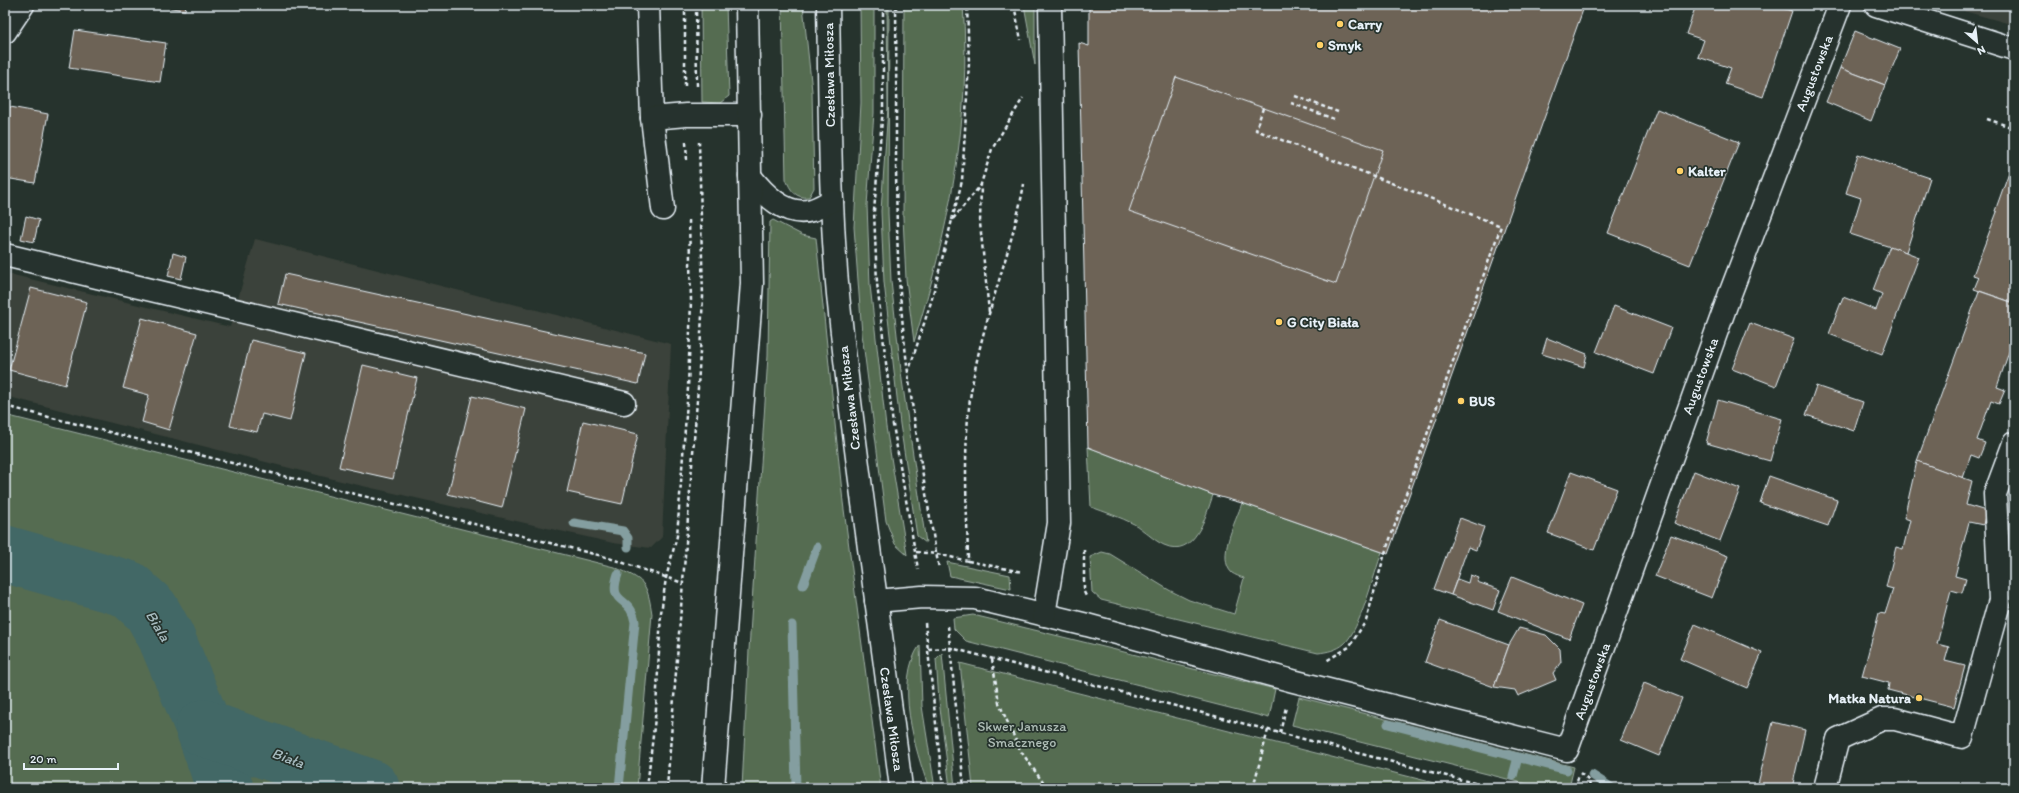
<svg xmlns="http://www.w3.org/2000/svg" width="2019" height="793" font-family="Itim,sans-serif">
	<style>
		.built { fill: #3b423a }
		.green { fill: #556c51; stroke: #9eaea4 }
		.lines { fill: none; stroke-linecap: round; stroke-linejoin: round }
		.stream { stroke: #849ea0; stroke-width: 9 }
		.river { stroke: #426766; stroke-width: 57 }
		.building { fill: #6d6457; stroke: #e8f1f8 }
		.minor-casing { stroke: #e8f1f8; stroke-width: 25 }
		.major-casing { stroke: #e8f1f8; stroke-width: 25 }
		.path { stroke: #e8f1f8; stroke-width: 2.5; stroke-dasharray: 4 3; stroke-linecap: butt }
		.minor { stroke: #26332d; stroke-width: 22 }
		.major { stroke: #26332d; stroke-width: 22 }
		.poi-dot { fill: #ffd166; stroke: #26332d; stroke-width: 1.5 }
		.labels { text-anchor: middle; stroke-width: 3.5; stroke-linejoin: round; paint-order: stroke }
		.poi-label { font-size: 14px; font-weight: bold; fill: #e8f1f8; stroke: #26332d; text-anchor: start }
		.street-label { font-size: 14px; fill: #e8f1f8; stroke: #26332d }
		.park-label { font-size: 14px; fill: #adbcb5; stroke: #26332d }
		.water-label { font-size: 15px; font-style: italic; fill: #a6babe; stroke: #26332d }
	</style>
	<rect width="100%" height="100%" fill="#26332d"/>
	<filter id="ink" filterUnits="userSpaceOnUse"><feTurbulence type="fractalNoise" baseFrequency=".025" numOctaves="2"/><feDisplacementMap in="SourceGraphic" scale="8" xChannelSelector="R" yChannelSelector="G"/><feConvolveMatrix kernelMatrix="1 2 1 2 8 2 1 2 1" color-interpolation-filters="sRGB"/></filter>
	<g filter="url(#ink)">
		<g class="built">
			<polygon points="1966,5 2014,5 2014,25 1964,11"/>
			<polygon points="255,239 671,344 662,537 651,548 613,543 341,481 5,396 5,273 230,327"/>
		</g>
		<g class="green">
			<polygon points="701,5 726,5 729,96 720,103 702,102"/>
			<path d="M782 5H803L812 91 814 188 809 197C796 199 790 190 786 179Z"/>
			<polygon points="860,5 874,5 874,113 867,205 870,285 886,427 907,555 895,544 886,521 862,334 854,227 861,103"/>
			<polygon points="887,5 889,5 888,213 891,281 902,380 926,543 917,536 900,424 884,282 881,211 888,107"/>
			<path d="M904 5H963C972 120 948 232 914 342L906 279 903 217Z"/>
			<polygon points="1024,5 1035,5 1035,65"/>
			<polygon points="773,220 802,235 816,238 843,502 881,788 742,788 749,650 768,356 770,222"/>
			<path d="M5 415 614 567C644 580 647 581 652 614L637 788H5Z"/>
			<path d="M1088 447 1213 495C1206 515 1195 559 1164 545 1153 540 1144 530 1134 524 1120 517 1105 512 1091 507Z"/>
			<path d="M1242 503 1382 552C1374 574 1360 630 1344 644 1337 650 1327 652 1318 653L1101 600 1092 592 1090 557 1102 552 1110 554 1169 590 1189 600 1234 614 1244 578C1240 577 1235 575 1232 573 1216 558 1236 521 1242 503Z"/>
			<polygon points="947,562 1010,575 1011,589 950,576"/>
			<polygon points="973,615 1275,689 1269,718 966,641 954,629 953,618"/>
			<path d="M920 645 922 706 935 788H929C915 750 894 681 920 645Z"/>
			<polygon points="942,653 955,788 950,788 939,700 936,659"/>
			<polygon points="960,663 1454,788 973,788"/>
			<polygon points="1299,697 1574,767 1569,788 1543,788 1292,725"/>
		</g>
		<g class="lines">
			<g class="stream">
				<polyline points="574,523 623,531 628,538 628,547"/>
				<path d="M618 574C607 607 631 594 635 622L619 788"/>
				<polyline points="803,585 817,547"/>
				<polyline points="792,625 796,788"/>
				<polyline points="1388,724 1567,770"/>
				<polyline points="1592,775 1612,788"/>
				<polyline points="1513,776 1518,757"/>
			</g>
			<g class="river">
				<polyline points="5,554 128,589 151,610 166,637 204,728 225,788"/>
				<polyline points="204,728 371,788"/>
			</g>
		</g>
		<g class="building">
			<polygon points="152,5 186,5 185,10"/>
			<polygon points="1089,5 1594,5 1593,10 1584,7 1388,554 1242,503 1213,495 1088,447 1079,43 1089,46"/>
			<polygon points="1696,5 1773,5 1792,11 1763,97 1725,84 1731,68 1698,57 1704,40 1686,34"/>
			<polygon points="75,30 166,43 160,82 69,68"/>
			<polygon points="1855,31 1900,49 1885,85 1840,68"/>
			<polygon points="1840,68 1885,85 1871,121 1826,102"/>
			<polygon points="1176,77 1383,150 1336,284 1129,211"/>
			<polygon points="5,106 48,114 35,183 5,178"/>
			<polygon points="1657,109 1739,142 1690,265 1608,233"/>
			<polygon points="1858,154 1930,178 1906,252 1850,234 1861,198 1846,193"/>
			<polygon points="2014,158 2014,303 1974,289 1979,277 1973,275 1997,212 1995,211"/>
			<polygon points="26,216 39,220 34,242 21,239"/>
			<polygon points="1890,246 1919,257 1882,354 1829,334 1843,297 1876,310 1882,294 1873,290"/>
			<polygon points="173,253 186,257 181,279 168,276"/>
			<polygon points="285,274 645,353 638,384 278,304"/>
			<polygon points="31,288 87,302 65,385 9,370"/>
			<polygon points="1979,291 2014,303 2014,350 2010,349 1997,387 2005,390 1999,404 1991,401 1977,440 1985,443 1979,458 1971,455 1963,478 1917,461"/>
			<polygon points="1614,306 1671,328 1654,374 1596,352"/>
			<polygon points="142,318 197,333 169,430 142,422 149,395 123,388"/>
			<polygon points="1750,323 1794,339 1776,386 1732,369"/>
			<polygon points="1547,338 1587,354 1584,367 1542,354"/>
			<polygon points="251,340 306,353 290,421 262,414 257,432 230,426"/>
			<polygon points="363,365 417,378 393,479 339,467"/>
			<polygon points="1816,386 1863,402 1854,431 1806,415"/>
			<polygon points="472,396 526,409 502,508 448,494"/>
			<polygon points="1718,400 1782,419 1770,461 1706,443"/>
			<polygon points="583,421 638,434 622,504 567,492"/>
			<polygon points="1917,461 1972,481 1966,505 1986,511 1983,525 1969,522 1955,576 1966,579 1962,593 1951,590 1937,644 1949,647 1945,661 1965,666 1954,707 1888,690 1889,683 1862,676 1879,613 1885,614 1893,589 1886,587 1896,547 1903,549 1910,520 1904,518"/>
			<polygon points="1694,471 1740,489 1720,541 1674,523"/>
			<polygon points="1571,472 1617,489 1594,550 1548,533"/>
			<polygon points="1769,476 1837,500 1828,526 1760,503"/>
			<polygon points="1460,518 1484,527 1476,550 1468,547 1451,595 1434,589"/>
			<polygon points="1671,535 1728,556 1712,598 1655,576"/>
			<polygon points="1470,575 1479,578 1477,582 1500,590 1493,610 1451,595 1457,579 1468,583"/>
			<polygon points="1512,577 1582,605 1569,639 1498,611"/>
			<polygon points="1440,620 1509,645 1494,687 1425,662"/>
			<polygon points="1695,624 1762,653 1747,688 1680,659"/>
			<polygon points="1519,628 1546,635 1560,649 1561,662 1553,673 1556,680 1518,696 1515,690 1494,687 1509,645"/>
			<polygon points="1644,683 1682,698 1659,756 1621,740"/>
			<polygon points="1773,722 1805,730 1792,788 1757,788"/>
		</g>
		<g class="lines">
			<defs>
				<g id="minor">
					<polyline points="648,5 652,118 663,209"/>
					<polyline points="1876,5 2014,49"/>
					<polyline points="5,32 23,5"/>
					<polyline points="652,118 686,115 750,115"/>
					<polyline points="5,255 624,403"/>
					<polyline points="876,601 922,597 975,598 1087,625 1293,681 1567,750 1730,294 1840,5"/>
					<polyline points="1044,615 1059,523 1050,5"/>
					<polyline points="1825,788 1838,739 1882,719 1895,719 1962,737 2000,600 1995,494 2014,443"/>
				</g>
				<g id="major">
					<path d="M828 5C830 101 829 198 838 294 854 459 881 623 901 788"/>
					<path d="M750 176C764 194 786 218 812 210 819 208 825 204 832 201"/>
					<polyline points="713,788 752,283 747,5"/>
				</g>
			</defs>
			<use href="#minor" class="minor-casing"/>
			<use href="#major" class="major-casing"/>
			<g class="path">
				<polyline points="685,5 685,89"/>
				<polyline points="696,5 697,87"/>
				<polyline points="883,5 883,108 874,211 877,283 893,425 918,569"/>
				<path d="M896 5C897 95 894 186 899 277 905 375 922 472 939 569"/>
				<polyline points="1014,5 1021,40"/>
				<polyline points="1295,96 1338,112"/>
				<polyline points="1291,103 1334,119"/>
				<polyline points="1263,108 1256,130 1501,226 1385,553 1366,621 1349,647 1326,661"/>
				<polyline points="1987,119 2014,128"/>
				<polyline points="686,142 687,161"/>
				<polyline points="952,220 962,181 969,63 967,5"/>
				<polyline points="989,312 980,223 981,184 992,149 1023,98"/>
				<polyline points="908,373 931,302 952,220 981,185"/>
				<polyline points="5,406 606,557 683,583"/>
				<polyline points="1084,550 1084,592 1086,596"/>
				<path d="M916 552 937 554 968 561C967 501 962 439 973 380 985 313 1012 251 1024 184"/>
				<polyline points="968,561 1022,572"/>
				<polyline points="925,623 943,788"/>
				<polyline points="948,626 964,788"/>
				<polyline points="928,649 951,648 1493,788"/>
				<polyline points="992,659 999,703 1020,750 1047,788"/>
				<polyline points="1280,733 1286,707"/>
				<polyline points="1580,773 1589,781 1590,788"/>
				<polyline points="647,788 656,709 661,613 666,578 677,536 688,388 691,300 689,220"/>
				<polyline points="667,788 698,388 703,297 699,142"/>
				<polyline points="1253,788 1268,730"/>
				<polyline points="1575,788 1579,775"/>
			</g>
			<use href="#minor" class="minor"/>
			<use href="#major" class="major"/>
		</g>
	</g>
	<g class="poi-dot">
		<circle cx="1340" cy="24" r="4"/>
		<circle cx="1320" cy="45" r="4"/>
		<circle cx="1680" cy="171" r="4"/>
		<circle cx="1279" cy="322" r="4"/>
		<circle cx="1461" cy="401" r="4"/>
		<circle cx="1919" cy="698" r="4"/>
	</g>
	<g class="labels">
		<g class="poi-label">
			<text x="1348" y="29">Carry</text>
			<text x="1328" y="50">Smyk</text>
			<text x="1688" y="176">Kalter</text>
			<text x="1287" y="327">G City Biała</text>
			<text x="1469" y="406">BUS</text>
			<text x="1911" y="703" text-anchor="end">Matka Natura</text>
		</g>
		<g class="street-label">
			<text transform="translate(1814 73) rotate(-69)" y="5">Augustowska</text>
			<text transform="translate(829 75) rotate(-91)" y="5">Czesława Miłosza</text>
			<text transform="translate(1700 376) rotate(-70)" y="5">Augustowska</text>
			<text transform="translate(849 398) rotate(-97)" y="5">Czesława Miłosza</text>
			<text transform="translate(1592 681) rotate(-70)" y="5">Augustowska</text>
			<text transform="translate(892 719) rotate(82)" y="5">Czesława Miłosza</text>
		</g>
		<g class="park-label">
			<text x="1022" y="731">Skwer Janusza<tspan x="1022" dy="16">Smacznego</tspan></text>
		</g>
		<g class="water-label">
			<text transform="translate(158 626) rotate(59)" y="5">Biala</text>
			<text transform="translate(288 758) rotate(20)" y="5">Biała</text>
		</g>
	</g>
	<rect width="2019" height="793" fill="none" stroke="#26332d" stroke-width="20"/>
	<rect x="10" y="10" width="1999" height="773" fill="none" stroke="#e8f1f8" stroke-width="1.5" filter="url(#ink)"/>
	<g transform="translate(1977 42) rotate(152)" stroke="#26332d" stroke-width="3" paint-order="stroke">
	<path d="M0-3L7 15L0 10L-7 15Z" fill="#e8f1f8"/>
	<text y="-6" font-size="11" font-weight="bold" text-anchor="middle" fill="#e8f1f8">N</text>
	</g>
	<path d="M24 763v6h94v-6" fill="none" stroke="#e8f1f8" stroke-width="2"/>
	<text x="30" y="763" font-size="12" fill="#e8f1f8" stroke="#26332d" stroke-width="3" paint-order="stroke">20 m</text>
</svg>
